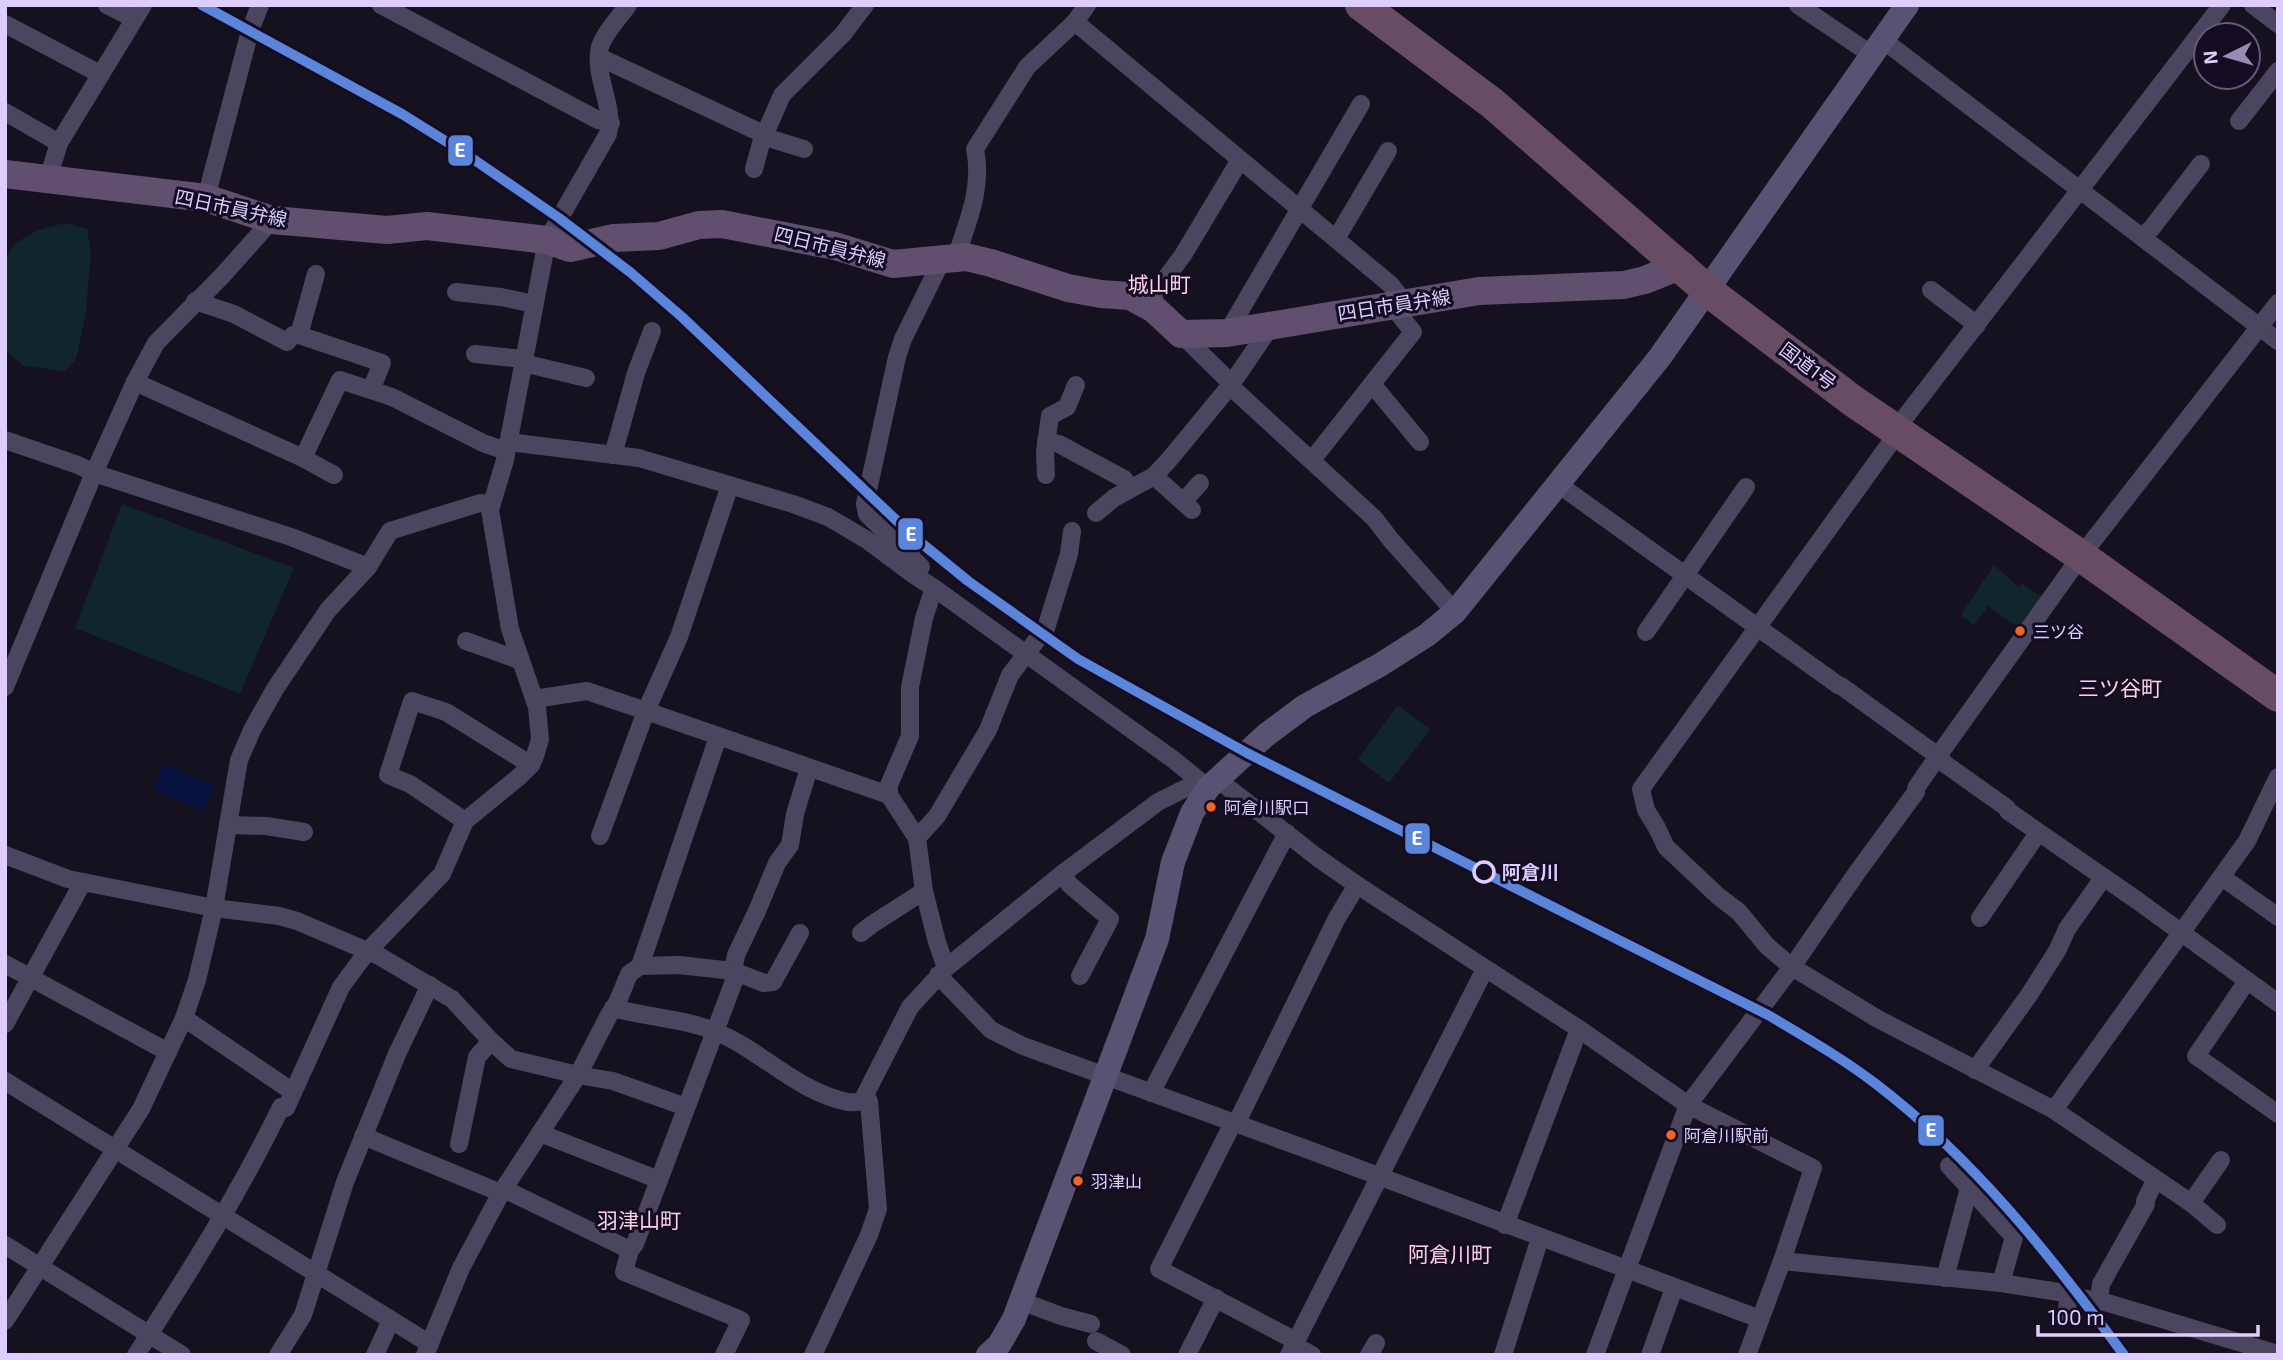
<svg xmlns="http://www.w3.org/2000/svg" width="2283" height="1360" font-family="'Exo 2','Noto Sans JP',sans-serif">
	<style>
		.green { fill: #10262b }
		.water { fill: #07113f }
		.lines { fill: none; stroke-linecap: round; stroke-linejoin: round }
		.street { stroke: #4b455f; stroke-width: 18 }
		.secondary { stroke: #5a5272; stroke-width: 24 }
		.primary { stroke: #614f70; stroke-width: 28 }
		.highway { stroke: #674c64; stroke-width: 32 }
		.rail-1-casing { stroke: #140c23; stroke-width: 16 }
		.rail-1 { stroke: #5b84db; stroke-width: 10 }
		.bus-dot { fill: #f26522; stroke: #140c23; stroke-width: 2.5 }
		.stop-dot { fill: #140c23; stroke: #ddceff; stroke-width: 3.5 }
		.labels { text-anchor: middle; stroke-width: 6; stroke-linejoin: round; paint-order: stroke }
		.bus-label { font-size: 17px; fill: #ddceff; stroke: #140c23; text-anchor: start }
		.street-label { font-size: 19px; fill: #ddceff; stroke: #140c23 }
		.stop-label { font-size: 19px; font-weight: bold; fill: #ddceff; stroke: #140c23; text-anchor: start }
		.neighbourhood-label { font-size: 21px; fill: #ffd0e5; stroke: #140c23 }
		.line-badge { stroke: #140c23; stroke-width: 2.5 }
		.badge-label { font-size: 19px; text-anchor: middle; font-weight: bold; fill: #fff }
	</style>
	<rect width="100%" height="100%" fill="#15111e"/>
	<g class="green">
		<path d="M66 223 87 229 91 252 86 312 76 359 65 371 24 366 5 350V261C15 235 42 228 66 223Z"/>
		<polygon points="122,504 294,568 240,694 75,628"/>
		<polygon points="1994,565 2019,587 2022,583 2042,597 2019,628 1988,606 1974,625 1961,615"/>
		<polygon points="1398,705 1430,729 1389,783 1358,759"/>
	</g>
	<polygon class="water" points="164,764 214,786 203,811 153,789"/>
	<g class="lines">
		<g class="street">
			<polyline points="107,5 134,19"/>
			<polyline points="381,5 598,120 611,123"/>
			<polyline points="1798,5 1872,55"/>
			<polyline points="2253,5 2278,24"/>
			<polyline points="1075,22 1391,285 1404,302"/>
			<polyline points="5,24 100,74"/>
			<polyline points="1883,40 2278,341"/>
			<polyline points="599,57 759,132 765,137 804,149"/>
			<polyline points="5,112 59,143"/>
			<polyline points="2239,121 2278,71"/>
			<polyline points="754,169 761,143 782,95 843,34 865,5"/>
			<polyline points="48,179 59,143 143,5"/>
			<polyline points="206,198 250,31 260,5"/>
			<polyline points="2141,236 2151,229 2201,164"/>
			<polyline points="1336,239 1388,151"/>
			<path d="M956 257C968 221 983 187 975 149L1027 67 1075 22 1087 5"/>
			<polyline points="316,274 299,335 382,363 371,390"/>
			<polyline points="1931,290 1977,325"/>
			<polyline points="456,292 501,297 534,304"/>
			<polyline points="195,301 234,314 287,342 293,335 299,335"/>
			<polyline points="1146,305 1183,255 1240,160"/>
			<polyline points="1227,333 1361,104"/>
			<polyline points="1181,334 1231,383"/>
			<polyline points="475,354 523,359"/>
			<polyline points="523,363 586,378"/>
			<polyline points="135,382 303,458 334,475"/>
			<polyline points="1372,384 1420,442"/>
			<polyline points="1230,386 1374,518 1391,540 1455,612"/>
			<polyline points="1896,429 2222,5"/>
			<polyline points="1899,431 1641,789 1646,810 1657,828 1666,847 1718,896 1739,912 1767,946 1792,967 1878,1019 2054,1110 2191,1203 2217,1225"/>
			<polyline points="5,440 78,465 94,473 291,537 368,567"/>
			<polyline points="1046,441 1059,444 1124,479 1130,489"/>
			<polyline points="508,442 639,458 793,504 828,517 867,540 914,575 934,588 1174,760 1208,788"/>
			<polyline points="613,455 636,373 652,331"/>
			<polyline points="303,458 340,380 392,397 483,443 506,451"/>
			<polyline points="1312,460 1413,332 1391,304"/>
			<polyline points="1046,475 1045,452 1050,416 1067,407 1076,385"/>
			<polyline points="1154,476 1192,510"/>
			<polyline points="1558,484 1838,685 1841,686 1938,756 1945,764 2007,808 2008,811 2138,901 2278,1003"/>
			<polyline points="730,485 679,637 646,711 889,795"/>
			<polyline points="1183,502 1200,483"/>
			<polyline points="1096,513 1114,498 1154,476 1168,461 1230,386 1271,326"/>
			<polyline points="921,567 867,514 865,504 897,357 903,339 942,260"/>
			<polyline points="934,588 924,618 910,687 910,736 889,785 889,795 917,838 924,891 937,942 946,968"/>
			<polyline points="1646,632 1746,487"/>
			<polyline points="466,641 519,660"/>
			<polyline points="5,687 94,473 135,382 156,343 222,276 272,220"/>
			<polyline points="534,699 587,691 646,711 600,836"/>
			<polyline points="1217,779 1318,858 1357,885 1579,1029 1688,1105 1813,1168 1782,1261"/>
			<polyline points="465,821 410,784 388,775 412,701 446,712 531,765"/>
			<polyline points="228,825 266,826 304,832"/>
			<polyline points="917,838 937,816 988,730 1010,675 1046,628 1069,554 1072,531"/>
			<polyline points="5,855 68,879 214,908 279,916 297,921 379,956 452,999 491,1041 511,1059 578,1075 613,1081 686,1107"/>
			<polyline points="1062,874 1070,885 1110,919 1080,976"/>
			<polyline points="2222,877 2278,917"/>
			<polyline points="1980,918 2038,833"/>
			<polyline points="800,933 773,982 764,983 733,971 736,955 757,911 777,863 790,845 795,814 809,768"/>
			<polyline points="861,933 871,925 924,891"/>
			<polyline points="5,964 168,1052"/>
			<polyline points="640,966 679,965 733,971"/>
			<polyline points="938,975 991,1030 1023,1046 1309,1150 1760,1319"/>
			<polyline points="2247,981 2196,1056 2278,1114"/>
			<path d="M613 1008C646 1017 681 1018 714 1031 760 1049 797 1092 848 1102 854 1103 862 1101 869 1101L878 1209 869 1235 813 1355"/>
			<polyline points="184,1018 293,1092"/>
			<polyline points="5,1024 83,882"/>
			<polyline points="1975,1070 2029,995 2057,951 2067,929 2103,878"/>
			<polyline points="5,1081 430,1344"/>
			<polyline points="1151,1093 1287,833"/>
			<polyline points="862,1101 910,1007 946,968 1062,874 1158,802 1200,781"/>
			<polyline points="2054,1110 2247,841 2278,777"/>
			<polyline points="1233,1123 1159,1269 1296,1341"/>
			<polyline points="1236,1124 1337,918 1357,885"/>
			<polyline points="540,1133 659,1180"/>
			<polyline points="363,1136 501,1193"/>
			<polyline points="459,1144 477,1057 491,1041"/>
			<polyline points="1949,1166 2014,1237 2001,1283"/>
			<polyline points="504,1189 630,1250 624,1272 741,1320 724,1355"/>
			<polyline points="2191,1203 2221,1160"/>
			<polyline points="1505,1225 1579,1029"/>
			<polyline points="5,1245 182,1355"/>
			<polyline points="630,1250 635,1244 737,973"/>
			<polyline points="1945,1278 1969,1188"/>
			<polyline points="2099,1300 2101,1284 2146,1204 2145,1201 2155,1181"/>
			<polyline points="1021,1301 1061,1316 1091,1324"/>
			<polyline points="2066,1316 2069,1295"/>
			<polyline points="5,1321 141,1109 184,1018 197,980 214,908 239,760 253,728 275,689 328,610 368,567 390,531 480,503 491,504"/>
			<polyline points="1096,1341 1122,1355"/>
			<polyline points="1294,1345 1312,1355"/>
			<path d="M136 1355C188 1274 239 1194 281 1107L286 1108 341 987 367 952 442 874 465 821 520 776 531 765 535 756 540 739 537 707 510 629 490 510 505 460 547 240 608 134C615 105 593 76 600 47 604 33 620 17 628 5"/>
			<polyline points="278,1355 303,1315 345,1182 397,1054 430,985"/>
			<polyline points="375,1355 391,1320"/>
			<polyline points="425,1355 461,1268 501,1193 578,1075 609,1015 618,1001 629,974 640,966 718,737"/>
			<polyline points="1187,1355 1216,1298"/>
			<polyline points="1289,1355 1485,969"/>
			<polyline points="1369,1355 1376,1343"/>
			<polyline points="1503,1355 1540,1238"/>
			<polyline points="1595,1355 1688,1105 1792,967 1858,871 1916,792 1916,788 1938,756 2081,556 2278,303"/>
			<polyline points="1650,1355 1674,1288"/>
			<polyline points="1747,1355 1782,1261 2001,1283 2059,1292 2067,1295 2108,1303 2278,1354"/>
		</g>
		<polyline class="secondary" points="988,1355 999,1345 1014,1319 1157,939 1173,862 1192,813 1208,788 1266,735 1305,706 1380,665 1427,635 1455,612 1660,357 1907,5"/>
		<polyline class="primary" points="5,174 206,198 272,220 387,230 427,226 547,240 570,248 614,238 659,236 699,225 722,224 835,246 893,264 966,257 991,263 1068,288 1101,294 1130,296 1154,309 1181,334 1227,333 1479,291 1624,285 1645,280 1682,265"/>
		<polyline class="highway" points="1361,5 1492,103 1708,291 1853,401 2081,556 2278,696"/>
		<defs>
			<path id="rail-1" d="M202 5 402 114 463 152 559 218 630 272 682 317 914 537 968 581 1078 659 1247 753 1768 1015C1805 1037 1842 1058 1876 1084 1974 1159 2051 1256 2124 1355"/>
		</defs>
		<use href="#rail-1" class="rail-1-casing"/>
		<use href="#rail-1" class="rail-1"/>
	</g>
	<g class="bus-dot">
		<circle cx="2020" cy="631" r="6"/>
		<circle cx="1211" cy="807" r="6"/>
		<circle cx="1671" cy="1135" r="6"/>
		<circle cx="1078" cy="1181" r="6"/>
	</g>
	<circle class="stop-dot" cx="1484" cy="872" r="10"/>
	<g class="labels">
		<g class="bus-label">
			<text x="2033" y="638">三ツ谷</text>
			<text x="1224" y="814">阿倉川駅口</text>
			<text x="1684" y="1142">阿倉川駅前</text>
			<text x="1091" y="1188">羽津山</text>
		</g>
		<g class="street-label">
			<text transform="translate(231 208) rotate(12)" y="7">四日市員弁線</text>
			<text transform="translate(830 247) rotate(14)" y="7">四日市員弁線</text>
			<text transform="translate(1394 305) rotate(-9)" y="7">四日市員弁線</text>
			<text transform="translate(1808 366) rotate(37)" y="7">国道1号</text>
		</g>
		<g class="stop-label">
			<text x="1502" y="879">阿倉川</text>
		</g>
		<g class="neighbourhood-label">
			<text x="1159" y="292">城山町</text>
			<text x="2120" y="696">三ツ谷町</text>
			<text x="639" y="1228">羽津山町</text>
			<text x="1450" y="1262">阿倉川町</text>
		</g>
	</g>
	<g class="line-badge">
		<rect x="447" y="134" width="27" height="33" rx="7" fill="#5b84db"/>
		<rect x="897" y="517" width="27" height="34" rx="7" fill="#5b84db"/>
		<rect x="1404" y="822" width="27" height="33" rx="7" fill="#5b84db"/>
		<rect x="1917" y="1114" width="28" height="33" rx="7" fill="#5b84db"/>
	</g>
	<g class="badge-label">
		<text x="460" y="157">E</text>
		<text x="911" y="541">E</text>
		<text x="1417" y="845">E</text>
		<text x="1931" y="1137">E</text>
	</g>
	<rect width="2283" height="1360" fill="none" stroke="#ddceff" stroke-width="14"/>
	<g transform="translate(2227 56) rotate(265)"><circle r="33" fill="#140c23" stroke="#645a7b" stroke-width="2"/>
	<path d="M0-5L12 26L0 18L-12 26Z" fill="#978cb0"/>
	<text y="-10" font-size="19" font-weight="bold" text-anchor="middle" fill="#ddceff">N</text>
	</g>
	<path d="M2038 1325v10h220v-10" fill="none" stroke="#ddceff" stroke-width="3.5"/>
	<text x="2048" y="1325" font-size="21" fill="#ddceff" stroke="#140c23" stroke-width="5" paint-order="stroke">100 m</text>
</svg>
